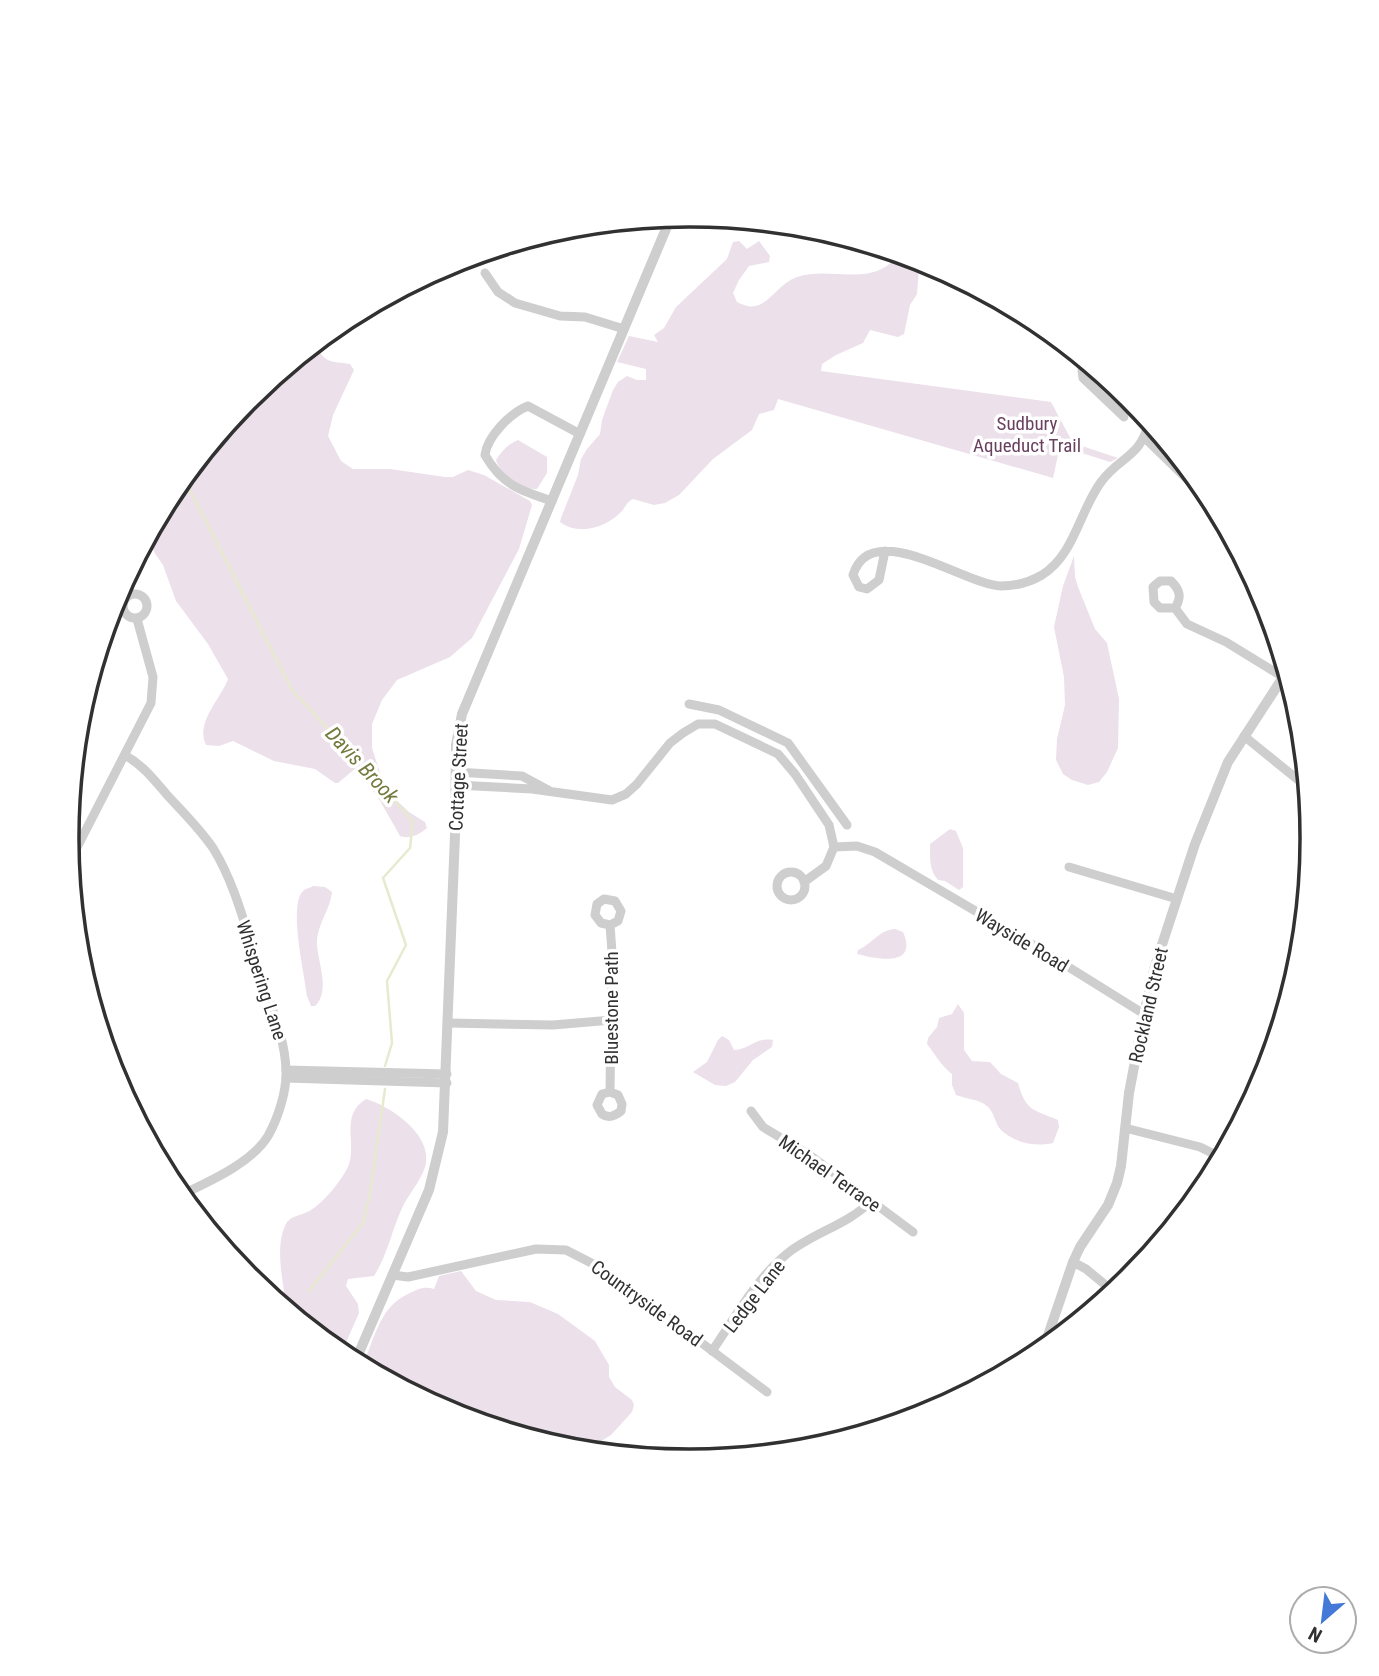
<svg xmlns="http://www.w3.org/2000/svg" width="1379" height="1676" font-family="'Roboto Condensed',sans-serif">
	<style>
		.green { fill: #ece0ea }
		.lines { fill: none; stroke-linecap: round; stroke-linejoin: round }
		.stream { stroke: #e7eace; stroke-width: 2.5 }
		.minor { stroke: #cecece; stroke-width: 9 }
		.tertiary { stroke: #cecece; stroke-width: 10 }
		.labels { text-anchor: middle; stroke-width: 7; stroke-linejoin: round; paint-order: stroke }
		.park-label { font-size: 19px; fill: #69415f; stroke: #fff }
		.street-label { font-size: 19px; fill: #313131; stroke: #fff }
		.water-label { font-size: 21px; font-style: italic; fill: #747a3d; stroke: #fff }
		.rim { fill: none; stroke: #313131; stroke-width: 3.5 }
	</style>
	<rect width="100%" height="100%" fill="#fff"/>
	<g class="green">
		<path d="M739 241 747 249 759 241 770 256 769 262 749 266 739 280 733 293 737 302C766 318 772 286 797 277 832 265 872 290 899 254L917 259 919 269 917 294 910 305 904 334 898 337 870 330 863 343 836 355 822 364 821 371 1051 402 1073 443 1118 458 1110 462 1060 446 1053 478 778 399 774 410 759 414 752 430 713 459 679 495 665 503 654 505 633 499C627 502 626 506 622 511 606 528 579 536 560 522L561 518 578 475 581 459 587 449 600 434 602 420 613 390 618 382 627 376 637 380H646V369L617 362 629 336 658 342 654 335 664 328 676 307 727 259 733 242Z"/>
		<path d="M316 343C323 364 331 361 350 364L354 370 333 415 328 436 341 461 353 469H390L445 477H453L468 470 484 475 530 501 532 505 519 549 472 638 450 657 397 680 382 700 372 724V748L382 779 393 797 409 812 425 822 427 828C420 834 409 840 400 836L379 799 356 768 338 783H335L315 769 274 761 233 741 219 746 206 745C195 722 221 699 228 679L208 644 176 601 163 565 154 552 152 543 147 538 172 492 249 397Z"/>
		<path d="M518 440 547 457V473L537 489C521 490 500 475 496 460 502 451 508 444 518 440Z"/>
		<polygon points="1074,556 1075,577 1078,587 1095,629 1107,643 1119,699 1118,748 1107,772 1099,782 1088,785 1072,780 1063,774 1056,760 1057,739 1065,705 1064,677 1054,627 1063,586"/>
		<path d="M950 829 956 831 963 848V887L959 890 945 881 938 880C929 870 930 857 930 844Z"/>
		<path d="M313 886 325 887 332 892C330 911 316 925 317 946 319 965 330 992 315 1006H311L307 996C305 975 288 906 303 891 306 888 310 888 313 886Z"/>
		<path d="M895 929 903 932C919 968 876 959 857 954L858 950C872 944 879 930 895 929Z"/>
		<path d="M958 1004 964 1013V1050L972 1061 990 1062 1001 1074 1018 1083C1026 1111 1032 1109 1058 1120L1059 1127 1053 1143C1036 1147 1015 1143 1001 1130 995 1124 995 1113 987 1106 979 1099 966 1099 956 1095L952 1085V1074C942 1067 935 1054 927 1044L928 1038 937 1027 939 1018 952 1014Z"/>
		<path d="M722 1036 729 1040 734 1050C749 1050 754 1037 773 1040L772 1047 753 1060 735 1082 726 1086 715 1085 693 1072 707 1062 718 1040Z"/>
		<path d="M366 1099C390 1106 430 1133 426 1162 425 1175 409 1194 403 1206 392 1229 388 1254 374 1276L348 1279 346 1286 358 1304 359 1313 341 1354 283 1307 285 1301C283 1278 275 1248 285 1226 289 1215 302 1216 311 1210 325 1201 339 1183 347 1169 359 1146 338 1116 366 1099Z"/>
		<path d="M461 1271 476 1291 496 1300 530 1302 558 1314 595 1341 609 1365V1377L615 1387 632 1400 634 1405 632 1412 611 1435 585 1451 568 1449 451 1413 362 1366C375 1339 379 1307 408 1294 418 1289 424 1286 434 1289L439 1276Z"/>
	</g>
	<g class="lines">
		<g class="stream">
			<polyline points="182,479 193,496 292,690 413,821 410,848 383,878 406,945 387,981 392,1043 385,1066"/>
			<polyline points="309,1291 363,1223 370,1193 385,1089"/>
		</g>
		<g class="minor">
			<polyline points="485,273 498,292 515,303 560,316 585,317 624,329"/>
			<polyline points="1084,360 1082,370 1083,378 1124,417"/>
			<polyline points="1145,438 1188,480"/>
			<path d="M552 501C521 491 502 485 485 455 487 437 510 413 528 406L580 434"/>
			<path d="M885 551 879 580 867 589 859 587 853 575C871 516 965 585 1001 586 1014 586 1030 582 1042 575 1075 554 1079 512 1101 482 1120 456 1141 458 1149 421"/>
			<circle cx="135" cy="606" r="12"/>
			<path d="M1175 608H1160L1154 602 1153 587 1160 581H1171C1180 590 1182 597 1175 608L1187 624 1226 642 1283 677"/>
			<polyline points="689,704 719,710 788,743 847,825"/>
			<polyline points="1244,736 1297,779 1307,783"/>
			<path d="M126 756C143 765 155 781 168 796 184 813 200 829 213 848 237 887 247 935 262 978 271 1007 285 1038 286 1070 287 1091 278 1118 268 1136 252 1163 208 1182 181 1195"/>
			<polyline points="456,772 522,776 548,790"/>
			<polyline points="456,785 532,789 612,800 626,794 637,784 670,743 683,733 698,724 715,724 778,754 795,774 829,825 834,847 857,846 875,852 1030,943 1144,1014"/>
			<polyline points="69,863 151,703 153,677 137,619"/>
			<polyline points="1069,867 1177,899"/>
			<circle cx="791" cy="886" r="14"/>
			<polyline points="804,882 826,866 834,847"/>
			<path d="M610 925 601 923 595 915 597 904 604 899 615 901 621 911 618 921 610 925 612 952 610 1092 602 1094 597 1105 602 1114C609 1119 615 1116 621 1111L622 1104 618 1095 610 1092"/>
			<polyline points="449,1023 553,1025 612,1020"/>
			<polyline points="286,1070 447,1074"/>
			<polyline points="286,1078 447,1083"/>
			<polyline points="751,1111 763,1127 811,1156 913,1232"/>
			<polyline points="1125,1128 1200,1147 1212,1153 1219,1162"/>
			<polyline points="1073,1262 1086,1269 1114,1292"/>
			<polyline points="392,1275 408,1277 536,1249 566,1250 603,1269 767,1392"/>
			<path d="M712 1351C735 1318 757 1277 788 1253 813 1233 849 1224 871 1201"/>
		</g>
		<g class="tertiary">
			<polyline points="1043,1350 1073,1262 1080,1247 1108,1205 1117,1183 1121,1166 1129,1093 1144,1014 1155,966 1195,844 1228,762 1287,671"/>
			<polyline points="355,1362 429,1190 443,1132 455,835 456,745 462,714 671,217"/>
		</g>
	</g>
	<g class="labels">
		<g class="park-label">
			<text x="1027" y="430">Sudbury<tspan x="1027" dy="22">Aqueduct Trail</tspan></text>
		</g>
		<g class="street-label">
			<text transform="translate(458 777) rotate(-87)" y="7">Cottage Street</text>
			<text transform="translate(1022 940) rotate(31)" y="7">Wayside Road</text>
			<text transform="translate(262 980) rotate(72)" y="7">Whispering Lane</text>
			<text transform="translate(1148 1005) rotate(-77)" y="7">Rockland Street</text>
			<text transform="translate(611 1008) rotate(-90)" y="7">Bluestone Path</text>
			<text transform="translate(830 1173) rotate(35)" y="7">Michael Terrace</text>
			<text transform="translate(754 1296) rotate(-52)" y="7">Ledge Lane</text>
			<text transform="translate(647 1303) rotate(36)" y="7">Countryside Road</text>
		</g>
		<g class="water-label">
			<text transform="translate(362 765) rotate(47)" y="7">Davis Brook</text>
		</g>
	</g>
	<path d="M0 0H1379V1676H0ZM689 227H690A610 610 0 0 1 1300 837V839A610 610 0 0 1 690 1449H689A610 610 0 0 1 79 839V837A610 610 0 0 1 689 227Z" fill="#fff" fill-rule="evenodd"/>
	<path class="rim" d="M689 227H690A610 610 0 0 1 1300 837V839A610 610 0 0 1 690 1449H689A610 610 0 0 1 79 839V837A610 610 0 0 1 689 227Z"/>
	<g transform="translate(1323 1620) rotate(208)"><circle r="33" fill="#ffffff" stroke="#adadad" stroke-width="2"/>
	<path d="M0-5L12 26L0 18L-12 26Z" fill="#4479d7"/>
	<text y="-10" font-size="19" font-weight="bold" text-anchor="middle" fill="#313131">N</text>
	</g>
</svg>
